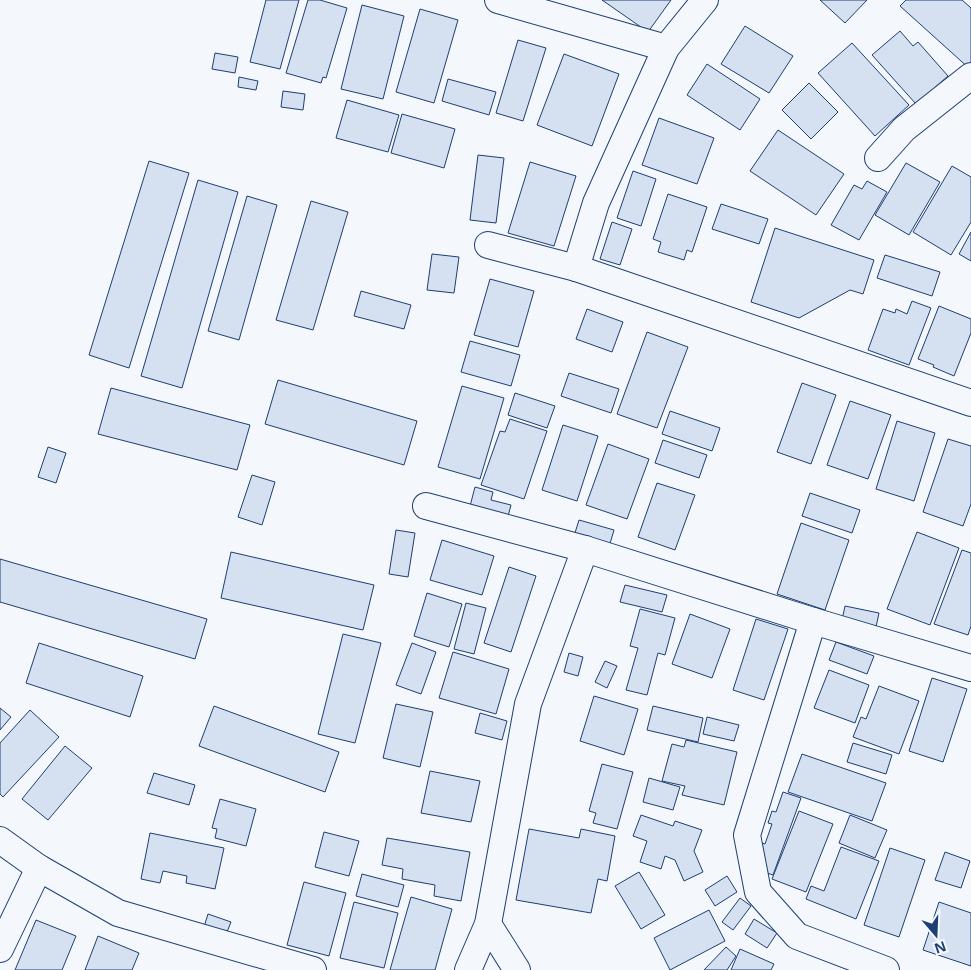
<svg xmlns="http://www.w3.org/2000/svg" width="971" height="970" font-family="'Noto Sans',sans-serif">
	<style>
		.building { fill: #d5e0f0; stroke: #1d3f73 }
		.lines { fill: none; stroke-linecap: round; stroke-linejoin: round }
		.minor-casing { stroke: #1d3f73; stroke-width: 28 }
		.minor { stroke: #f4f7fb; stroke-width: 26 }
	</style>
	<rect width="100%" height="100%" fill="#f4f7fb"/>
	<g class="building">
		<polygon points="266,0 299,0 280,69 250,62"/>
		<polygon points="308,0 320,0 347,8 326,78 323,77 321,83 286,73"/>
		<polygon points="602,0 671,0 648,32"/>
		<polygon points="820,0 867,0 845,23"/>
		<polygon points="906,0 962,0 971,8 971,70 900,6"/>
		<polygon points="362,5 404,16 383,99 341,89"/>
		<polygon points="420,9 458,20 434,103 396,92"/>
		<polygon points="745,26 793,56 769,93 721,64"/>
		<polygon points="900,31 913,46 918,42 948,76 916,104 872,55"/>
		<polygon points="518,40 546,48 523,121 496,113"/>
		<polygon points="852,43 909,105 875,136 818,73"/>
		<polygon points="215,53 238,57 235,73 212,69"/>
		<polygon points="564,54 619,74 592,146 537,125"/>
		<polygon points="707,64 760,99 740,130 687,95"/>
		<polygon points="239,77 258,81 256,90 238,87"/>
		<polygon points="448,79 496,92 489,115 442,101"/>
		<polygon points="809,83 838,112 811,139 782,110"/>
		<polygon points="283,91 305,94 303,110 281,107"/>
		<polygon points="347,100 399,115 388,152 336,138"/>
		<polygon points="402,114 455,129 444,168 391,153"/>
		<polygon points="659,118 714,138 697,184 642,165"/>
		<polygon points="778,130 844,174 816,215 750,171"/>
		<polygon points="478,155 504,158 496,223 470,220"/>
		<polygon points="149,161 189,173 129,368 89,355"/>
		<polygon points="530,162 576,176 554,246 508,233"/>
		<polygon points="906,163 940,182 909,235 875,215"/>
		<polygon points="952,166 971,177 971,222 951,255 913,232"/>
		<polygon points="633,171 656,179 641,226 617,218"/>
		<polygon points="198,180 238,192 182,388 141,376"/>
		<polygon points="867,181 887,192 859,240 831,225 854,185 862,189"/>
		<polygon points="668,194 707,207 692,252 687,250 684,260 658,252 661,242 653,239"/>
		<polygon points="247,196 277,205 239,340 208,331"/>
		<polygon points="311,201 348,212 313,330 276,320"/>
		<polygon points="721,204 768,219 759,244 712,229"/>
		<polygon points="612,222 632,229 620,265 600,259"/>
		<polygon points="775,228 874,260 863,294 850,290 799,318 751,302"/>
		<polygon points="971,232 971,261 959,254"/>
		<polygon points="432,254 459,257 454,293 427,290"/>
		<polygon points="885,255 940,272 932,296 877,278"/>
		<polygon points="490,279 534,291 518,347 474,335"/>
		<polygon points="361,291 411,305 404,329 354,316"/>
		<polygon points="912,301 931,308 909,365 868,350 883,309 895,313 896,309 907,314"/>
		<polygon points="939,306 971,319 971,333 954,376 933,367 934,365 918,359"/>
		<polygon points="587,309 623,322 612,352 576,339"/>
		<polygon points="647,332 688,347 657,428 617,414"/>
		<polygon points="470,341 520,355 511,386 461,372"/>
		<polygon points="569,373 619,389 611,413 561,396"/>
		<polygon points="278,380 417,421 404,465 265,424"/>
		<polygon points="802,383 836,395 811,464 777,452"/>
		<polygon points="462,386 504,398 480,479 438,467"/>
		<polygon points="111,388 250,425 237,470 98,434"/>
		<polygon points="515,393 555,406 547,428 508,415"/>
		<polygon points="850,401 891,415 868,479 827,465"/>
		<polygon points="670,411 720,428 712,451 662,434"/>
		<polygon points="510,419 547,431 524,499 481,485 500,431 505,432"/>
		<polygon points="897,421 935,433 914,501 876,489"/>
		<polygon points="563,425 598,436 577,501 542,490"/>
		<polygon points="948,439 971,446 971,504 963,526 923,512"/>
		<polygon points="663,440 707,455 699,478 655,463"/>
		<polygon points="608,444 649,459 627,519 586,505"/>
		<polygon points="48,447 66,453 56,483 38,477"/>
		<polygon points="252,475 275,482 262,525 238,517"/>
		<polygon points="657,483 695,495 675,550 638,537"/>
		<polygon points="475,487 493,492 491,500 511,505 507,520 469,510"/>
		<polygon points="810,493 860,510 852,533 802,516"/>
		<polygon points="579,520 614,530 609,547 574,536"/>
		<polygon points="801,523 849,540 825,610 777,594"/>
		<polygon points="396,530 415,533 408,577 389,574"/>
		<polygon points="917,532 959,548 930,625 887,609"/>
		<polygon points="442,540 494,556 482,595 430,580"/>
		<polygon points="962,550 971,553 971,626 968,635 934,624"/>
		<polygon points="231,552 374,585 363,630 221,598"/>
		<polygon points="0,559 207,619 195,659 0,602"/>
		<polygon points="509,567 536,576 511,652 484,643"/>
		<polygon points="625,585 667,595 662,612 620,602"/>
		<polygon points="427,593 462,604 449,647 414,636"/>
		<polygon points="466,603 486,608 474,654 454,649"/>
		<polygon points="845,606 879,613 876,627 842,620"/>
		<polygon points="640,609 675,618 665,655 658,653 647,695 626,690 638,648 630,646"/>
		<polygon points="690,614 730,629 712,678 672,664"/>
		<polygon points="756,619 788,629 764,700 733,690"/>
		<polygon points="343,634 381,643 355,743 318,734"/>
		<polygon points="836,642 874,656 867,674 829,660"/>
		<polygon points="39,643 143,676 130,717 26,683"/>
		<polygon points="412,643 436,652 421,694 396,685"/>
		<polygon points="453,652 509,669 496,714 439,698"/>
		<polygon points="569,653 583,657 578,676 564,672"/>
		<polygon points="605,661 617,666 607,688 595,682"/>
		<polygon points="829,670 869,685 855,723 814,708"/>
		<polygon points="932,678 967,689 943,762 909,751"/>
		<polygon points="879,686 919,701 899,754 853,737 861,717 866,719"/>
		<polygon points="594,696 638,709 624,755 580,741"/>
		<polygon points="396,704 433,712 420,767 383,758"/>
		<polygon points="214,706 339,752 325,792 199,746"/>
		<polygon points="653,706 703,718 698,742 647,730"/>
		<polygon points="0,708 11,717 0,730"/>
		<polygon points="30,710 59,737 3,797 0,794 0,743"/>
		<polygon points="480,713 507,721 502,740 475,733"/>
		<polygon points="707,717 739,725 734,741 703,734"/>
		<polygon points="686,740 737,752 724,805 682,795 685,786 662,781 672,744 684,747"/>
		<polygon points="853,743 892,755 886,774 847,762"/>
		<polygon points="65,746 92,768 48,820 22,799"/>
		<polygon points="802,754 886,783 872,821 788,792"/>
		<polygon points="602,764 633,772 617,829 593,823 596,813 589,811"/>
		<polygon points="430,771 480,781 471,822 421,813"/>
		<polygon points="154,773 195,785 189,805 147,793"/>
		<polygon points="649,778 680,787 673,810 643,802"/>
		<polygon points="783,792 801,798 773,875 755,869 762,843 765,844 772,824 768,823 772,811 776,812"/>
		<polygon points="220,799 256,809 246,846 215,838 217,829 212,828"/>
		<polygon points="799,811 833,824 806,892 772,879"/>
		<polygon points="641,815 673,826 675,821 702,830 694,851 703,872 684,881 675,860 665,856 661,869 640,862 647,841 633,836"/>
		<polygon points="850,815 887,830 875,858 839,843"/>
		<polygon points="529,829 579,838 581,829 615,836 607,881 598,879 591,913 516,900"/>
		<polygon points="324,832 359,841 349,876 315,867"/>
		<polygon points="150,833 224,848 215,889 186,883 187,876 163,871 160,883 141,879"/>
		<polygon points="387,838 470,852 461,901 434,896 435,885 402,879 403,869 382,865"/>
		<polygon points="841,847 879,861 856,919 806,899 811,886 824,891"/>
		<polygon points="890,848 925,860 899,937 864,925"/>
		<polygon points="945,852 970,861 961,888 935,880"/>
		<polygon points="639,872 665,915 641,929 615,886"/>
		<polygon points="362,874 404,885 398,907 356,896"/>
		<polygon points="727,876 737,892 715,906 705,890"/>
		<polygon points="304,882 346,893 329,956 287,945"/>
		<polygon points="411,897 452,909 435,970 390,970"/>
		<polygon points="740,898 751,906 733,930 722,922"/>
		<polygon points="354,902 398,913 384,968 340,958"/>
		<polygon points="939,902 971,913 971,966 923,950"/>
		<polygon points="709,910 725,941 670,970 654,938"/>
		<polygon points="208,914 231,922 225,937 203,930"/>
		<polygon points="754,919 777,933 767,948 745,934"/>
		<polygon points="36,920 76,936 62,970 15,970"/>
		<polygon points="98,936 139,953 132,970 85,970"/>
		<polygon points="726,947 736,956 727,970 704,970"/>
		<polygon points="740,949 774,964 771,970 731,970"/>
	</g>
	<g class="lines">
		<defs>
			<g id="minor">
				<polyline points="498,0 666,48"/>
				<polyline points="878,158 904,129 971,76"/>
				<polyline points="488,245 576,268 971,403"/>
				<polyline points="576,268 596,203 666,48 705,0"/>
				<polyline points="426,506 585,549 813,621 971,668"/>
				<polyline points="813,621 747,835 758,892 797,936 886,970"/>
				<polyline points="0,840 39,868 118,913 313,970"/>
				<polyline points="488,924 517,970"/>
				<polyline points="0,949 39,868"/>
				<polyline points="468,970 488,924 528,704 585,549"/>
			</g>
		</defs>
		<use href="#minor" class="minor-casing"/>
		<use href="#minor" class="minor"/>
	</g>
	<g transform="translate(936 935) rotate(161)" stroke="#f4f7fb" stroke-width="4" paint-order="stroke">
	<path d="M0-4L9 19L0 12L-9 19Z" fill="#1d3f73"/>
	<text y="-8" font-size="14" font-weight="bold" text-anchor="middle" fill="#1d3f73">N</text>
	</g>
</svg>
